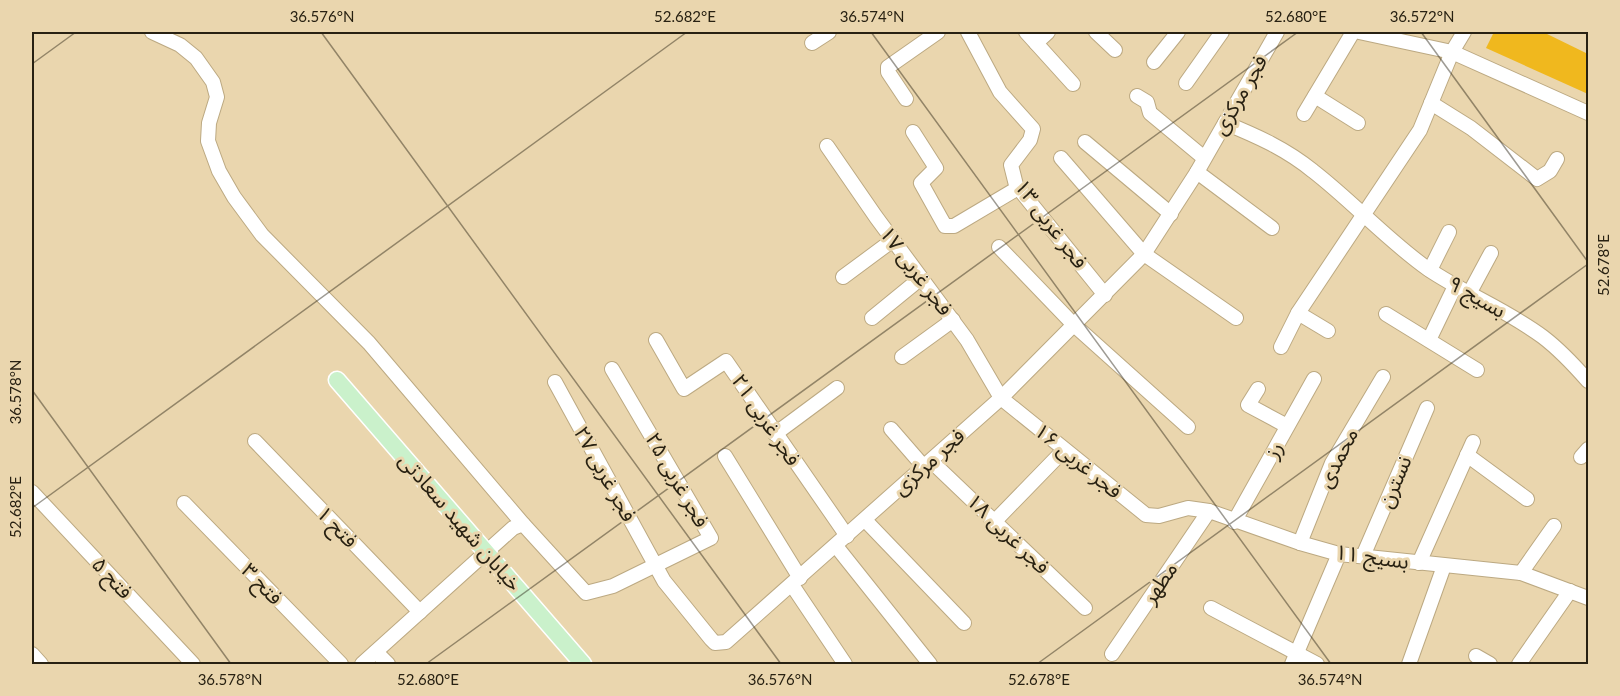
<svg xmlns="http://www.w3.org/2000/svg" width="1620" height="696" font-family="Lato,'Noto Sans Arabic',sans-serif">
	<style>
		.green { fill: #f0b81e }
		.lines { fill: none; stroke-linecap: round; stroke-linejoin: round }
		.minor-casing { stroke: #bca982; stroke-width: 16 }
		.major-casing { stroke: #fff; stroke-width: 19 }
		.minor { stroke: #fff; stroke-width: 14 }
		.major { stroke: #caf1cb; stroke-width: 16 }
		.ticks { fill: none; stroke: #282112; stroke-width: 1.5; stroke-opacity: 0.45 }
		.labels { text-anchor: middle; stroke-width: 6; stroke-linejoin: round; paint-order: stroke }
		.street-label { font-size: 21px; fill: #282112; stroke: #ead6ae }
		.neatline { fill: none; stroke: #282112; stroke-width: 2 }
		.ticks-label { font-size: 15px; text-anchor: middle; fill: #282112 }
	</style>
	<rect width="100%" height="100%" fill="#ead6ae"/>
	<polygon class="green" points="1494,32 1543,32 1588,54 1588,94 1486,48"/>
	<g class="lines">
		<defs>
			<g id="minor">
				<polyline points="152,32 180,45 196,58 213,82 217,97 209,123 208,141 219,171 234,197 262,235 369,343 523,524"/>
				<polyline points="968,32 1000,92 1033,129 1030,140 1011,165 1016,185 1105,295"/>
				<polyline points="1026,32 1073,84"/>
				<polyline points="1096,32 1115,50"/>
				<polyline points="1359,32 1452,52 1588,113"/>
				<polyline points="812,43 829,32"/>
				<polyline points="1036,43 1048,32"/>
				<polyline points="1154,62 1178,32"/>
				<polyline points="1186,83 1222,32"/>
				<polyline points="1137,96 1147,102 1150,113 1203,157"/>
				<polyline points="1315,96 1358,123"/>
				<polyline points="906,99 888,72 888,67 938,32"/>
				<polyline points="1431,103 1471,128 1537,179 1550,171 1557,159"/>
				<polyline points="1304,114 1353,32"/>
				<path d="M1225 123C1257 136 1286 149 1313 171 1353 202 1387 240 1428 269 1465 294 1507 310 1543 337 1560 350 1574 365 1588 381"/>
				<polyline points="913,132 936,168 921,183 945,226 954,226 1018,188"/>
				<polyline points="1085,142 1171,214"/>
				<polyline points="827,146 876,217 967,340 1001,398 1146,515 1159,516 1188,508 1209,511 1300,543 1339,554 1521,573 1588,598"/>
				<polyline points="1061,158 1144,254 1236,318"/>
				<polyline points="1197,172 1272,228"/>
				<polyline points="999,247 1073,324 1188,427"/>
				<polyline points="1430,270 1449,232"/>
				<polyline points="843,277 893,240"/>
				<polyline points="1470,292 1491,253"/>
				<polyline points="1298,313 1328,331"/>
				<polyline points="1386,314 1477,370"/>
				<polyline points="872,318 921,278"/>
				<polyline points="656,340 684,389 726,361 847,536"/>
				<polyline points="1429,340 1456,284"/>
				<polyline points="1281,347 1298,313 1420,130 1452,52 1464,32"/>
				<polyline points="902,357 953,320"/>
				<polyline points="555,382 664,581 711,639 715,643 726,642 1001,398 1144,254 1197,172 1277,32"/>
				<polyline points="1258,389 1248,405 1287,426"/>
				<polyline points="891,429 924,467"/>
				<polyline points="775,434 837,388"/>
				<polyline points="255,441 420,612"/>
				<polyline points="1467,455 1527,499"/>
				<polyline points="725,456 800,578"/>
				<polyline points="1581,457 1588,449"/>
				<polyline points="931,461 1085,608"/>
				<polyline points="32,492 193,664"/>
				<polyline points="184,503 341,664"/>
				<polyline points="865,520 964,623"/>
				<polyline points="994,522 1064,450"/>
				<polyline points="1234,522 1314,379"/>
				<polyline points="1300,543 1332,463 1383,377"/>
				<polyline points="836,546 930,664"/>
				<polyline points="1363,556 1427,408"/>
				<polyline points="1419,563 1473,442"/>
				<polyline points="1521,573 1554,526"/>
				<polyline points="792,585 845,664"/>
				<polyline points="1211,608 1317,664"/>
				<polyline points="376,652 388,664"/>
				<polyline points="32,654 41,664"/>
				<polyline points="1112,654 1209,511"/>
				<polyline points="1476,656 1490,664"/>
				<polyline points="362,664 513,528 523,524 586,593 613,586 711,538 612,369"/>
				<polyline points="1292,664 1339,554"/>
				<polyline points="1409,664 1444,566"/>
				<polyline points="1519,664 1570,591"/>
			</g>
			<polyline id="major" points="337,380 583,664"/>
		</defs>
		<use href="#minor" class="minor-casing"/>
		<use href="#major" class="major-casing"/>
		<use href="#minor" class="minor"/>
		<use href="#major" class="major"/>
	</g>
	<path class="ticks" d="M321 32 781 664M871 32 1331 664M1421 32 1588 262M32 64 76 32M32 390 231 664M32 508 687 32M426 664 1298 32M1037 664 1588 264"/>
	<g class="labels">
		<g class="street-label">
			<text transform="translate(1240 95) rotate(-60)" y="7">فجر مرکزی</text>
			<text transform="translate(1051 224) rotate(53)" y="7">فجر غربی ۱۳</text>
			<text transform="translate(916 271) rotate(53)" y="7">فجر غربی ۱۷</text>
			<text transform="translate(1477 297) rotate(30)" y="7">بسیج ۹</text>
			<text transform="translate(766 420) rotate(56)" y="7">فجر غربی ۲۱</text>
			<text transform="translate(1274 450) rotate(-61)" y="7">رز</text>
			<text transform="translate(1338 458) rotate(-63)" y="7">محمدی</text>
			<text transform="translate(1078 461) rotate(39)" y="7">فجر غربی ۱۶</text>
			<text transform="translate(929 462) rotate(-42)" y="7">فجر مرکزی</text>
			<text transform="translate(605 474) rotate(61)" y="7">فجر غربی ۲۷</text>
			<text transform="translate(677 480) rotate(60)" y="7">فجر غربی ۲۵</text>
			<text transform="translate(1395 482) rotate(-67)" y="7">نسترن</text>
			<text transform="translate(460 522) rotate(49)" y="7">خیابان شهید سعادتی</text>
			<text transform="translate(337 527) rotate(46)" y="7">فتح ۱</text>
			<text transform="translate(1008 534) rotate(44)" y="7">فجر غربی ۱۸</text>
			<text transform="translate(1372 557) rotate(8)" y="7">بسیج ۱۱</text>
			<text transform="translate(112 578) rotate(47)" y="7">فتح ۵</text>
			<text transform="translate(1160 583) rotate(-56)" y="7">مطهر</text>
			<text transform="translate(262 584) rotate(46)" y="7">فتح ۳</text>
		</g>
	</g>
	<rect width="1620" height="696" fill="none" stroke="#ead6ae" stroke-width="66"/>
	<rect x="33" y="33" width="1554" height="630" class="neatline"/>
	<g class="ticks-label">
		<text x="322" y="22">36.576°N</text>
		<text x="685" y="22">52.682°E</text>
		<text x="872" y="22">36.574°N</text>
		<text x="1296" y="22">52.680°E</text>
		<text x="1422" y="22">36.572°N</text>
		<text transform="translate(1604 265) rotate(-90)" y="5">52.678°E</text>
		<text transform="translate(16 392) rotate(-90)" y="5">36.578°N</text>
		<text transform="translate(16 507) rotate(-90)" y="5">52.682°E</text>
		<text x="230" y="685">36.578°N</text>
		<text x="428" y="685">52.680°E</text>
		<text x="780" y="685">36.576°N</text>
		<text x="1039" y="685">52.678°E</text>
		<text x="1330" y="685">36.574°N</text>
	</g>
</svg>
